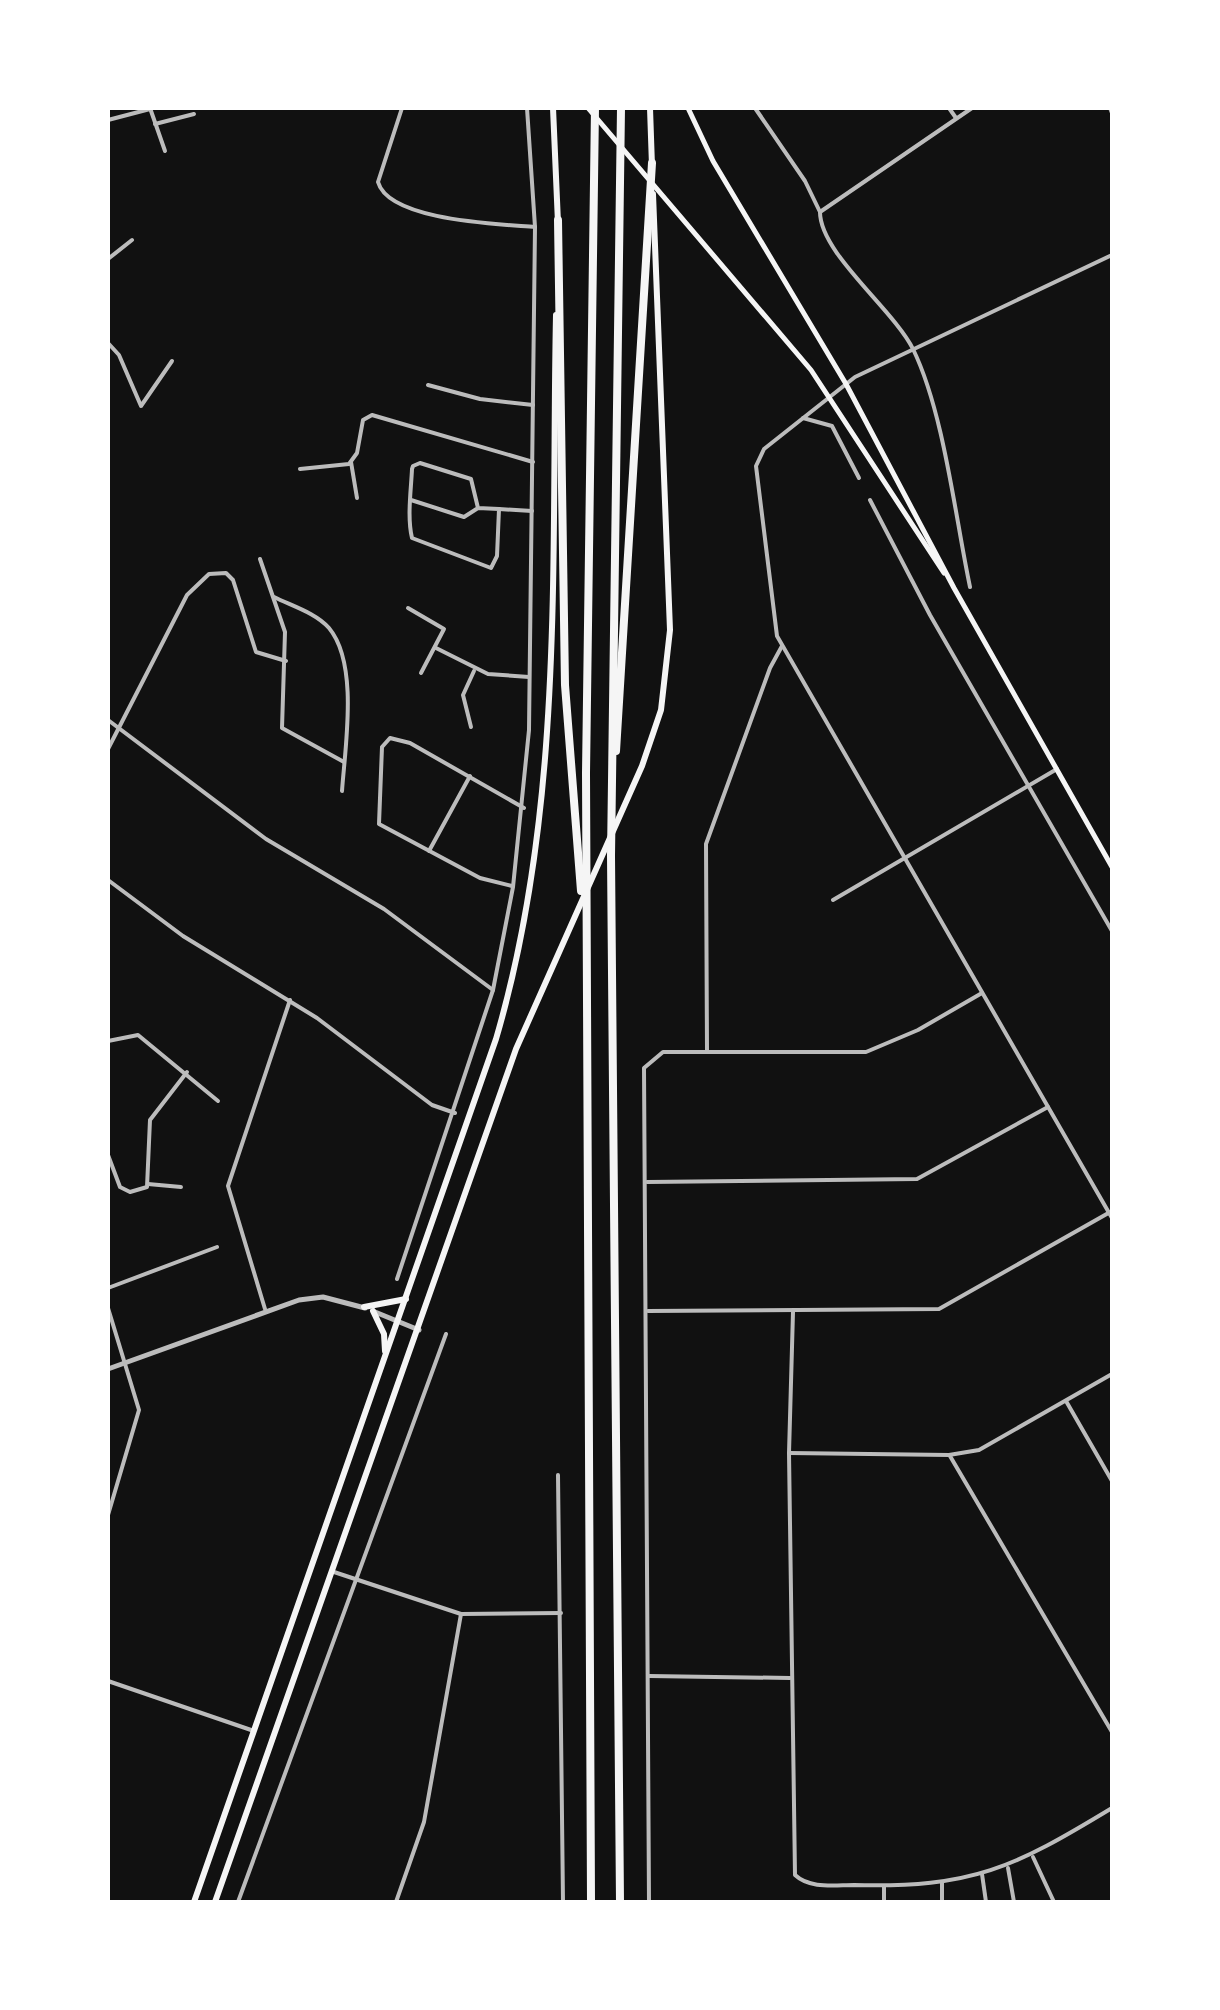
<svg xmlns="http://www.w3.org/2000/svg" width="1220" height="2010" font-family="Mulish,sans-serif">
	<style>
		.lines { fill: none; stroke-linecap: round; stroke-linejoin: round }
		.minor { stroke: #bcbcbc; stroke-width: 4 }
		.tertiary { stroke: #bcbcbc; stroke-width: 5 }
		.secondary { stroke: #f5f5f5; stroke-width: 5 }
		.primary { stroke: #f5f5f5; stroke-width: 6 }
		.motorway { stroke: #f5f5f5; stroke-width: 8 }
	</style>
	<rect width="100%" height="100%" fill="#111"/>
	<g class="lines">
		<g class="minor">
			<polyline points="150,108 165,151"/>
			<path d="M402 108 378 182C389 221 500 224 535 227"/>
			<polyline points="755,108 805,181 820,212"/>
			<polyline points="949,108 956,118"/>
			<polyline points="1110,108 1112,113"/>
			<polyline points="108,120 150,109"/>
			<polyline points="155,124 194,114"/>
			<polyline points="1112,255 855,377 764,449 756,466 777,636 1112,1218"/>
			<polyline points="108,259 132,240"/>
			<polyline points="108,343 119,355 141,406 172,361"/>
			<polyline points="428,385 480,399 533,405"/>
			<polyline points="803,418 832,426 859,478"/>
			<polyline points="351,462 357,498"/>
			<polyline points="300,469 349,464 357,453 363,420 372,415 533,462"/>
			<path d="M411 500 464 517 478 508 499 509 497 556 491 568 412 538C407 517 411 491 412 469L413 466 420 463 471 479 478 508"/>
			<polyline points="870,500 930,615 1112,931"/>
			<polyline points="499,509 532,511"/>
			<polyline points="260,559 285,632 282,728 344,762"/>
			<path d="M970 587C955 516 944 413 913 349 893 309 820 253 820 212L972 108"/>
			<path d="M274 597C292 606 316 613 329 628 359 664 345 747 342 791"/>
			<polyline points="408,608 444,629 421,673"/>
			<polyline points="436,648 488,674 529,677"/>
			<polyline points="108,720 266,839 384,909 493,990"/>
			<polyline points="471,727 463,695 474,671"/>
			<polyline points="108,749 187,595 209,574 226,573 233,580 256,652 286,661"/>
			<polyline points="429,851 470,776"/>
			<polyline points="108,880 183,936 317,1018 432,1105 455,1113"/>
			<polyline points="512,886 480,878 379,824 382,747 390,738 410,743 524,808"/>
			<polyline points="833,900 1057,769"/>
			<polyline points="108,1041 138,1035 218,1101"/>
			<polyline points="707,1051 706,844 770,668 782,646"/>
			<polyline points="108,1155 120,1187 130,1192 147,1187 150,1120 187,1072"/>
			<polyline points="647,1182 917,1179 1048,1107"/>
			<polyline points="148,1184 181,1187"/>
			<polyline points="397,1279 493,990 513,887 529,730 535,227 527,108"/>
			<polyline points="108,1288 217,1247"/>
			<polyline points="108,1308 139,1410 108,1515"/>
			<polyline points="265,1309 228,1186 290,1000"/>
			<polyline points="648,1311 939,1309 1112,1211"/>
			<path d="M793 1312 789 1453 795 1875C810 1889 834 1885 854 1885 973 1888 1013 1868 1112 1808"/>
			<polyline points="1066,1401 1112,1481"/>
			<polyline points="789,1453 949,1455 979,1450 1112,1374"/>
			<polyline points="950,1456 1112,1732"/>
			<polyline points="558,1475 563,1902"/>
			<polyline points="334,1572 461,1614 561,1613"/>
			<polyline points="649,1676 790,1678"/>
			<polyline points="108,1681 254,1731"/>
			<polyline points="1033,1857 1054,1902"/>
			<polyline points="1008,1868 1014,1902"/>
			<polyline points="982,1874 986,1902"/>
			<polyline points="942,1883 942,1902"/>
			<polyline points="884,1887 884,1902"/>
			<polyline points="238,1902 446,1334"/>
			<polyline points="396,1902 424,1822 461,1614"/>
			<polyline points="649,1902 644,1068 663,1052 866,1052 918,1030 982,993"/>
		</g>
		<g class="tertiary">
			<polyline points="375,1312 419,1330"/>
			<polyline points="108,1369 299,1300 323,1297 365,1308"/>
		</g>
		<g class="secondary">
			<polyline points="588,108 811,370 944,573"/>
			<polyline points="688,108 713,161 846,384 954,588 1112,867"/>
		</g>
		<g class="primary">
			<polyline points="553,108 558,223"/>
			<polyline points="650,108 652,166"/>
			<polyline points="364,1307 406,1299"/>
			<polyline points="373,1311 384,1334 385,1351"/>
			<path d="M194 1902 496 1039C565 804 551 557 556 315"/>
			<polyline points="215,1902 516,1049 642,766 661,710 670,630 653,194"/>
		</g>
		<g class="motorway">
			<polyline points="558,220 565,685 581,891"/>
			<polyline points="616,751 652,163"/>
			<polyline points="591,1902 586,773 595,108"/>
			<polyline points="620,1902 611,856 621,108"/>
		</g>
	</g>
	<rect width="1220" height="2010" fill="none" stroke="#ffffff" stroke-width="220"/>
</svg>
